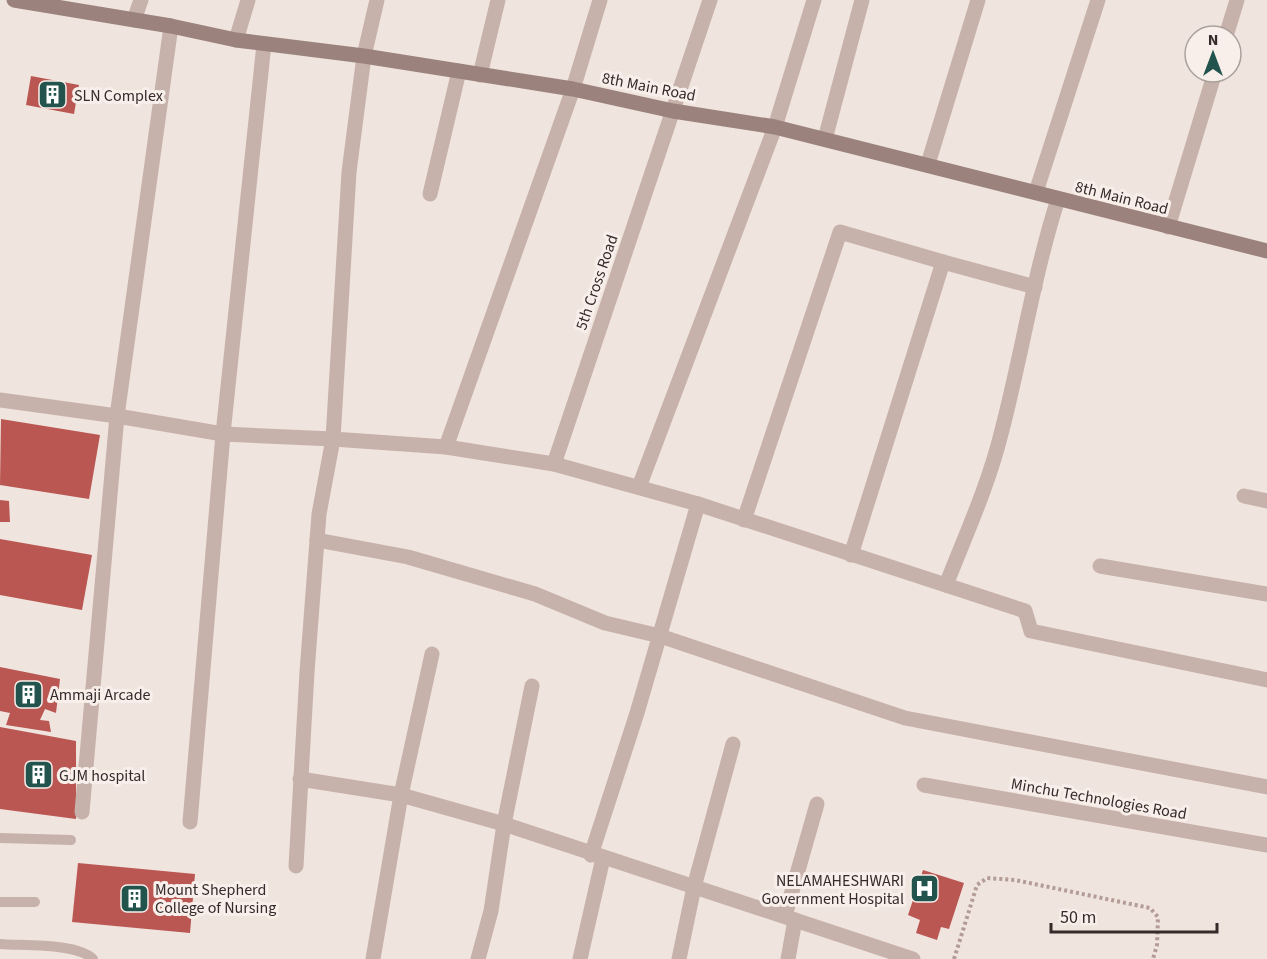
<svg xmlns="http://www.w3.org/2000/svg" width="1267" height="959" font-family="'Source Sans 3',sans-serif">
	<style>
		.building { fill: #ba5753 }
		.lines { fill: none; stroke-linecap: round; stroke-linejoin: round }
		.path { stroke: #b39c96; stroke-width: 4; stroke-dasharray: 3 3; stroke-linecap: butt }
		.lane { stroke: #c7b2ab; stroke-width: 10 }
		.street { stroke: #c7b2ab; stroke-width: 15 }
		.secondary { stroke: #9b827d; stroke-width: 15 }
		.labels { text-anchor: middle; stroke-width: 6; stroke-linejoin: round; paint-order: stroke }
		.street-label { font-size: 16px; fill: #362b2a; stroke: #f8efea }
		.poi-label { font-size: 16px; fill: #362b2a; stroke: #f8efea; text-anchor: start }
	</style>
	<rect width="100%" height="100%" fill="#f0e4de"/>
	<g class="building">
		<polygon points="31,76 79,85 74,114 26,105"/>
		<polygon points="1,419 100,435 89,499 0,485"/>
		<polygon points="0,500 9,501 10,522 0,522"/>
		<polygon points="0,539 92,555 82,610 0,595"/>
		<polygon points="0,667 60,679 56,713 45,709 40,720 49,721 51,732 6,725 10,713 0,711"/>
		<polygon points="0,727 76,741 76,819 0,809"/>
		<polygon points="78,863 195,874 190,933 72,922"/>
		<polygon points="923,870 964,883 949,929 941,927 937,940 916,933 920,920 908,915"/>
	</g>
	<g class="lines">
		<polyline class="path" points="954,959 977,885 987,878 1015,880 1150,908 1158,917 1157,945 1153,959"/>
		<g class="lane">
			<polyline points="0,838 71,840"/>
			<polyline points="0,902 35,902"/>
			<path d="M0 944C23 946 77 943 93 959"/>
		</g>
		<g class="street">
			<polyline points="134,20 141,0"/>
			<polyline points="1226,36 1237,0"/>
			<polyline points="236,40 248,0"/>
			<polyline points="480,75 498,0"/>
			<polyline points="825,139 862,0"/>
			<polyline points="928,164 978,0"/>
			<polyline points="1036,192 1098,0"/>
			<polyline points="430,194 459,71"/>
			<polyline points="1168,227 1215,72"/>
			<polyline points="0,400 117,416 171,26"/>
			<polyline points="446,447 573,89 600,0"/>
			<polyline points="554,464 710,0"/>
			<polyline points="639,487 775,127 814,0"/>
			<polyline points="1244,496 1267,501"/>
			<polyline points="744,520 840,232 943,262"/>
			<polyline points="317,540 408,557 535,594 605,623 660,636 905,718 1267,787"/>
			<polyline points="851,555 943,262 1035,287"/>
			<polyline points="1100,566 1267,594"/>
			<path d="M946 585C966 534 989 484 1002 430 1022 353 1034 274 1058 199"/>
			<polyline points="300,779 401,795 504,824 913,959"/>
			<polyline points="924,785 1267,845"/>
			<polyline points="82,812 117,416 223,434 264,44"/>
			<polyline points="190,822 223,434 333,439 446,447 554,464 698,504 1025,611 1031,631 1267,680"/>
			<polyline points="591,855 637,713 698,504"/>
			<polyline points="296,866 307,672 319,514 333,439 349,172 364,56 377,0"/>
			<polyline points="785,916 817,804"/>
			<polyline points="373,959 401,795 432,654"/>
			<polyline points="478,959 491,911 504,824 532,686"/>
			<polyline points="580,959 603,858"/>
			<polyline points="679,959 694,887 733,744"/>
			<polyline points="788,959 795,920"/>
		</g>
		<polyline class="secondary" points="14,0 171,26 236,40 364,56 573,89 673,111 775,127 1267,251"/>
	</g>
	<defs>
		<symbol id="building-square" viewBox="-11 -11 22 22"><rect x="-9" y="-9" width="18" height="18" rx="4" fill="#23534d" stroke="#f8efea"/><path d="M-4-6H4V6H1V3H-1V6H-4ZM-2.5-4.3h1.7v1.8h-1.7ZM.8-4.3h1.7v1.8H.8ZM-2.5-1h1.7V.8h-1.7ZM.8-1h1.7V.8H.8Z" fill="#fff"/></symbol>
		<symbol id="hospital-square" viewBox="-11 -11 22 22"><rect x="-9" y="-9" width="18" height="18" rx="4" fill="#23534d" stroke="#f8efea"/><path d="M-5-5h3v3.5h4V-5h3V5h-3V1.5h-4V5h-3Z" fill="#fff"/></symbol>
	</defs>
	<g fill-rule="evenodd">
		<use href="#building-square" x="36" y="78" width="33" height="33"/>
		<use href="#building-square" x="12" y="678" width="33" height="33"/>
		<use href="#building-square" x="22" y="758" width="33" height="33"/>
		<use href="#hospital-square" x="908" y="872" width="33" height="33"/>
		<use href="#building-square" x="118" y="882" width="33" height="33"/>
	</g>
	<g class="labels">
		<g class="street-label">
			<text transform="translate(649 86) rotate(11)" y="6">8th Main Road</text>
			<text transform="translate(1122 197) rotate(14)" y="6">8th Main Road</text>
			<text transform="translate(596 282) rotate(-71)" y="6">5th Cross Road</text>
			<text transform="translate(1099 798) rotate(10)" y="6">Minchu Technologies Road</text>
		</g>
		<g class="poi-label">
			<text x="74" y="101">SLN Complex</text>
			<text x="50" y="700">Ammaji Arcade</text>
			<text x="59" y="781">GJM hospital</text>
			<text x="904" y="886" text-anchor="end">NELAMAHESHWARI<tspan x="904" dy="18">Government Hospital</tspan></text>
			<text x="155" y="895">Mount Shepherd<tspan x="155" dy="18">College of Nursing</tspan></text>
		</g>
	</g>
	<g transform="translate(1213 54)"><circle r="28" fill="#f8efea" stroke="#aaa19d" stroke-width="1.5"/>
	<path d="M0-4.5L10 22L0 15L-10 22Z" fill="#23534d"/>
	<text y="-9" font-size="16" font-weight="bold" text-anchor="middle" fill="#362b2a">N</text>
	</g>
	<path d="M1051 923v9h166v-9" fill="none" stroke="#362b2a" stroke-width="3"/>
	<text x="1060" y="923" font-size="18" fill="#362b2a" stroke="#f8efea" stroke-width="4.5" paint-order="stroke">50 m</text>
</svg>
